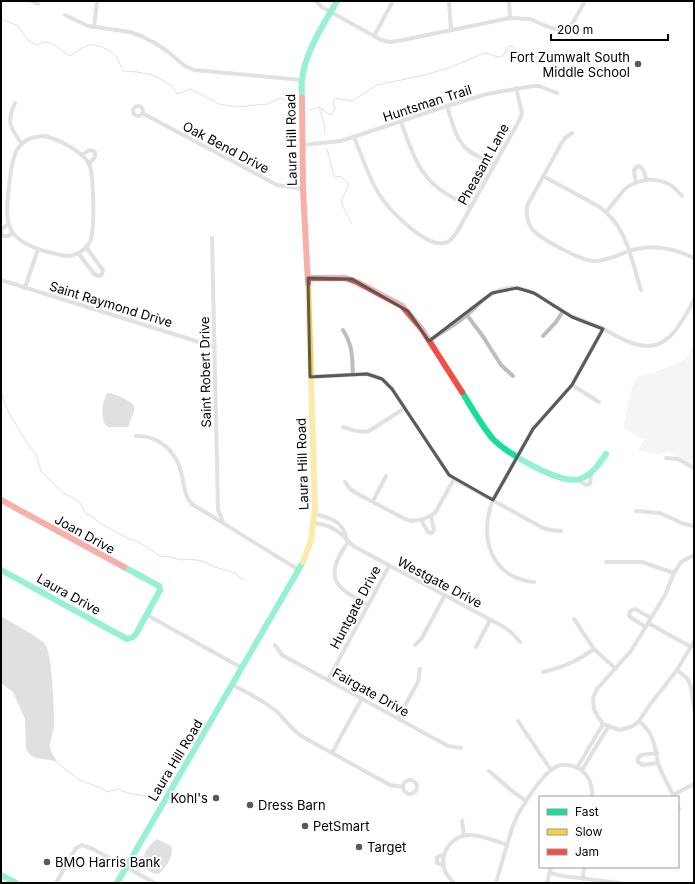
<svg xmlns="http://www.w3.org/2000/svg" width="695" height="884" font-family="Inter,sans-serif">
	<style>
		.green { fill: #e8e8e8 }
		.water { fill: #bababa }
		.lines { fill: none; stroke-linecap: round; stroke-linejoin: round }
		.stream { stroke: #bababa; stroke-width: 1 }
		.street { stroke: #bdbdbd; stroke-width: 4 }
		.fast { stroke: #16e098; stroke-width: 6 }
		.slow { stroke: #ffcf43; stroke-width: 6 }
		.jam { stroke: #f24e42; stroke-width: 6 }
		.marked { fill: none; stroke: #595959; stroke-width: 3; stroke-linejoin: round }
		.poi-dot { fill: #595959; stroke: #fff; stroke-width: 1.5 }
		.labels { text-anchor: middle; stroke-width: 4; stroke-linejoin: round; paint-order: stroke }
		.poi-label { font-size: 13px; fill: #000; stroke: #fff; text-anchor: start }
		.street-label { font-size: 13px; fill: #000; stroke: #fff }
	</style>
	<rect width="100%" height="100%" fill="#fff"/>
	<path class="green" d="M694 345 693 354 694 465 667 451 662 453 660 455 638 450 644 440 623 428 632 387 638 377C649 373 681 365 688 356 690 353 692 348 694 345Z"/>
	<g class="water">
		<path d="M107 393C116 393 127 400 134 405V411L128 427H108L104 423C101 411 102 404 107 393Z"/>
		<path d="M1 616C12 623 37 636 45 644 52 651 54 710 54 723 54 731 50 739 50 747 51 753 55 758 58 763 47 756 32 763 26 749L25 719 13 692 1 683Z"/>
		<path d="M157 839 171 846C175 854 165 870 158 874 133 871 143 849 157 839Z"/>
	</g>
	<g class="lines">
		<g class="stream">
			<path d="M1 19 18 26 28 40 37 45C52 37 57 49 70 56 76 54 79 48 86 46 95 42 111 50 117 57 120 62 120 67 124 71L137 72 153 75 171 85 177 94 191 89 219 104 236 107 268 104 280 98 284 99 293 111"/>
			<path d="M319 107 329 114H332L335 109 333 101 335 98 352 101 377 85 425 75 448 68 485 53 498 57 503 56 509 46H513C520 56 531 56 543 58 553 60 556 73 569 73 582 74 586 59 597 56 605 54 614 57 622 59"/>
			<polyline points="319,107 325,127 324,134"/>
			<polyline points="308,111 318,107"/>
			<polyline points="327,149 334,176 341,177 349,184 342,199 342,205 352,224"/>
			<path d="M1 392 9 413 27 443 36 454 41 471 63 493 79 501 86 514 90 515 100 523 129 539C137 540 153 550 159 556L171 557 181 560 189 559 202 561 215 567 235 573 243 580"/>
			<polyline points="58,763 79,780 99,787 108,792 117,789 128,793 149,797"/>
		</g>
		<g class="street">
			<polyline points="31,1 38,4"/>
			<polyline points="316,1 323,8 331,12 381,40 389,42 403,40 510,18 530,19 551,28 560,30 564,29 572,24 585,1"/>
			<polyline points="449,1 451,30"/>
			<polyline points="509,1 510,18"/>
			<polyline points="65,15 88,26 130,32 141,36 155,43 167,51 185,66 194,70 302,80"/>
			<polyline points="94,27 97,1"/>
			<polyline points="374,36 393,1"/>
			<path d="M15 103C6 123 10 127 22 144"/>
			<path d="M447 106C451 118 454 134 462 144 469 154 484 159 494 165"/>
			<circle cx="138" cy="111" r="5"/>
			<polyline points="142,113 277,185 303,189"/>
			<path d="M401 122C410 146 417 172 438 188 448 196 460 201 470 207"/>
			<path d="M572 133 565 138 561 144 527 206C526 215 527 222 532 229 540 239 582 261 594 261 606 261 616 256 626 252 650 243 672 247 694 258"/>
			<path d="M44 136C56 138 84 152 89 164 94 175 95 232 90 242 85 250 77 255 68 256 59 256 50 252 41 250 4 238 5 221 9 186 12 162 12 137 44 136Z"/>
			<path d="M354 137C362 156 368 176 379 194 388 209 424 246 443 243 450 243 453 237 457 232L520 119 522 113 516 88"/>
			<polyline points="302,145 341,141 447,106 487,94 533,86 539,86 557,93"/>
			<path d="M82 155C86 152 90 148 95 152V157L89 164"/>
			<path d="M543 176 598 206C627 225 631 259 641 290"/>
			<path d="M636 183 634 171 636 167 639 166C644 169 645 174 646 180"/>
			<path d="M606 212C612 205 618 197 624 190 637 178 659 176 673 187 677 190 679 193 682 196"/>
			<polyline points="8,224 1,230 1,234 3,236 8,236 13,233"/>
			<polyline points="212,238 218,510 223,522"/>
			<polyline points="78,253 95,275 100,276 102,274 103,270 86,247"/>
			<polyline points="1,280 215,347"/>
			<polyline points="25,288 38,249"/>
			<polyline points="467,315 484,338 501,365 513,376"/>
			<path d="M343 330C353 346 352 356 353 375"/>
			<polyline points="543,336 556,322 563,311"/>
			<path d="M429 341C440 333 452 327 462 319 479 306 486 291 509 288 529 286 545 300 561 310 574 319 589 322 602 328 613 334 624 341 635 344 668 354 681 323 694 300"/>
			<polyline points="310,377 367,374 382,379 392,389 449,475 454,479 543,528 551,530 561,531"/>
			<polyline points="572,385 599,402"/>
			<path d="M343 427C352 430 359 433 369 431L405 408"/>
			<path d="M136 436C158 435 176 451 181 472 185 484 183 495 192 504L299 570"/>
			<polyline points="666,458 678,459 694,468"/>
			<path d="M578 479C582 483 584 486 590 484L591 475"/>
			<polyline points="345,482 350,489 356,493 405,519 412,521 424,519 435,513 454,479"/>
			<polyline points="373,501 386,476"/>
			<polyline points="636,511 660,513 684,524 694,526"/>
			<path d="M314 514C332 518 343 521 347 540"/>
			<polyline points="421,520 428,532 432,533 434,530 431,516"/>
			<path d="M314 523C324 524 333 527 341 534 346 538 349 543 355 547L504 627 512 633 520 642"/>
			<path d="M348 542C323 578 334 587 368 605"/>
			<polyline points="694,556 690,557 681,562 674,573 665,595 631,651 597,689 593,698 594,709 598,717 603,724 620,730 633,726 639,721 649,706 677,670 694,641"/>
			<polyline points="606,562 642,562 674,573"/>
			<path d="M534 582C491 578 478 537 493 500L533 429 572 385 603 329"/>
			<polyline points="147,615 242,668"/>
			<polyline points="574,619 594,649 616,669"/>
			<polyline points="648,623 691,647"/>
			<polyline points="646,627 630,617 629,615 630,611 635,609 651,618"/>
			<polyline points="275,645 282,655 448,746 461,748"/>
			<polyline points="415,645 422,638 445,595"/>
			<polyline points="476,647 490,620"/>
			<polyline points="677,670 688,679 691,687 694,709"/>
			<path d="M543 672C564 667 577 661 594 649"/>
			<polyline points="328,680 389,566"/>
			<path d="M233 685C247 693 263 700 276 711 286 720 290 729 303 737L390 785 403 787"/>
			<polyline points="398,718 418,682 420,669"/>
			<polyline points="518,721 551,770"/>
			<path d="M639 721C655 735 654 744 658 763 662 775 669 786 674 797"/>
			<polyline points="332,753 362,698"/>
			<polyline points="657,753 641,755 638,758 638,762 643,765 658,763"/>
			<polyline points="577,768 603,724"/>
			<polyline points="582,770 608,727"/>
			<polyline points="489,771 511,790 526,801"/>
			<circle cx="410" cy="787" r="7"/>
			<polyline points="673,795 694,784"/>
			<polyline points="678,807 679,809"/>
			<polyline points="462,821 464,835"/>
			<polyline points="443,865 437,863 437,857 444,855"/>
			<polyline points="550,873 563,876 620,883"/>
			<polyline points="583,879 584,867"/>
			<polyline points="56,883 76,848 82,845 93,849 155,883"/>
			<path d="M454 883C451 879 447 876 445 871 438 853 453 834 471 835 482 835 497 842 507 845"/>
			<path d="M496 883C500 869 504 855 508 842 510 835 512 827 515 821 519 811 526 801 532 792 544 776 555 757 578 768 589 774 593 786 592 797"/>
			<polyline points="547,883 551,867"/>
		</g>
		<g class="fast">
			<path d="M302 98C302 92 301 86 302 80 305 52 323 25 337 1"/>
			<path d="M462 392C472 408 481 425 493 439 506 453 560 485 580 479 592 475 599 464 606 454"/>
			<polyline points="1,570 127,639 133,637 136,634 160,590 159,586 124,567"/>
			<polyline points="1,875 16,883"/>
			<polyline points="117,883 303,562"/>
		</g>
		<polyline class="slow" points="303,562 311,540 315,508 308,283"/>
		<g class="jam">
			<polyline points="302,98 303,189 308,283"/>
			<polyline points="308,278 346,278 357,282 402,306 421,328 462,392"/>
			<polyline points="1,500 124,567"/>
		</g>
	</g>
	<path d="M0 0H695V884H0ZM308 278 352 279 408 311 429 341 492 293 517 288 534 293 572 317 603 329 572 385 533 429 493 500 449 475 392 389 382 379 367 374 310 377Z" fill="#fff" fill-opacity=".55" fill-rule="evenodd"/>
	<path class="marked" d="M308 278 352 279 408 311 429 341 492 293 517 288 534 293 572 317 603 329 572 385 533 429 493 500 449 475 392 389 382 379 367 374 310 377Z"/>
	<g class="poi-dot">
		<circle cx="638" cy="64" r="4"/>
		<circle cx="216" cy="798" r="4"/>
		<circle cx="250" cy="805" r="4"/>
		<circle cx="305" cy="826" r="4"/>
		<circle cx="359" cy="847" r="4"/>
		<circle cx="47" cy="862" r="4"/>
	</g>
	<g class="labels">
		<g class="poi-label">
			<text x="630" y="62" text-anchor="end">Fort Zumwalt South<tspan x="630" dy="15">Middle School</tspan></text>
			<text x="208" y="803" text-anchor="end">Kohl's</text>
			<text x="258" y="810">Dress Barn</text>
			<text x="313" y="831">PetSmart</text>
			<text x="367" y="852">Target</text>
			<text x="55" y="867">BMO Harris Bank</text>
		</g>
		<g class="street-label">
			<text transform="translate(427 103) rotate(-18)" y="5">Huntsman Trail</text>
			<text transform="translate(291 140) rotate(-91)" y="5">Laura Hill Road</text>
			<text transform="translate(226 147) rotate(28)" y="5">Oak Bend Drive</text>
			<text transform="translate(483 164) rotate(-61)" y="5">Pheasant Lane</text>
			<text transform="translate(111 304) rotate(17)" y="5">Saint Raymond Drive</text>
			<text transform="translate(205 372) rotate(-91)" y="5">Saint Robert Drive</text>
			<text transform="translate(302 464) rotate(-92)" y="5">Laura Hill Road</text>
			<text transform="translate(85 534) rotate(29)" y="5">Joan Drive</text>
			<text transform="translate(440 582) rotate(28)" y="5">Westgate Drive</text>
			<text transform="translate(69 594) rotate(29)" y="5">Laura Drive</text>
			<text transform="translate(355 607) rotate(-62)" y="5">Huntgate Drive</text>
			<text transform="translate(371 692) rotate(29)" y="5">Fairgate Drive</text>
			<text transform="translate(175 760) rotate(-59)" y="5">Laura Hill Road</text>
		</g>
	</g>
	<rect width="695" height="884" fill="none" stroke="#000000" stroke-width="4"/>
	<rect x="539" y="796" width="140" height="72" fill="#ffffff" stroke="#999999"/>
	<rect x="547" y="809" width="20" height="6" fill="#16e098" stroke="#999999"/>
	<text x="575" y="816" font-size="12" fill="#000000">Fast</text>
	<rect x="547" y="829" width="20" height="6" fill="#ffcf43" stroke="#999999"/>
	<text x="575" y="836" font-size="12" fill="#000000">Slow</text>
	<rect x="547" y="849" width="20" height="6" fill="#f24e42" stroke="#999999"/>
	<text x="575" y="856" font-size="12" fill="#000000">Jam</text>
	<path d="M551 34v6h117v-6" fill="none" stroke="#000000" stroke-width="2"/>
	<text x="557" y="34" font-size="12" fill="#000000" stroke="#ffffff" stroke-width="3" paint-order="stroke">200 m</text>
</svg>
